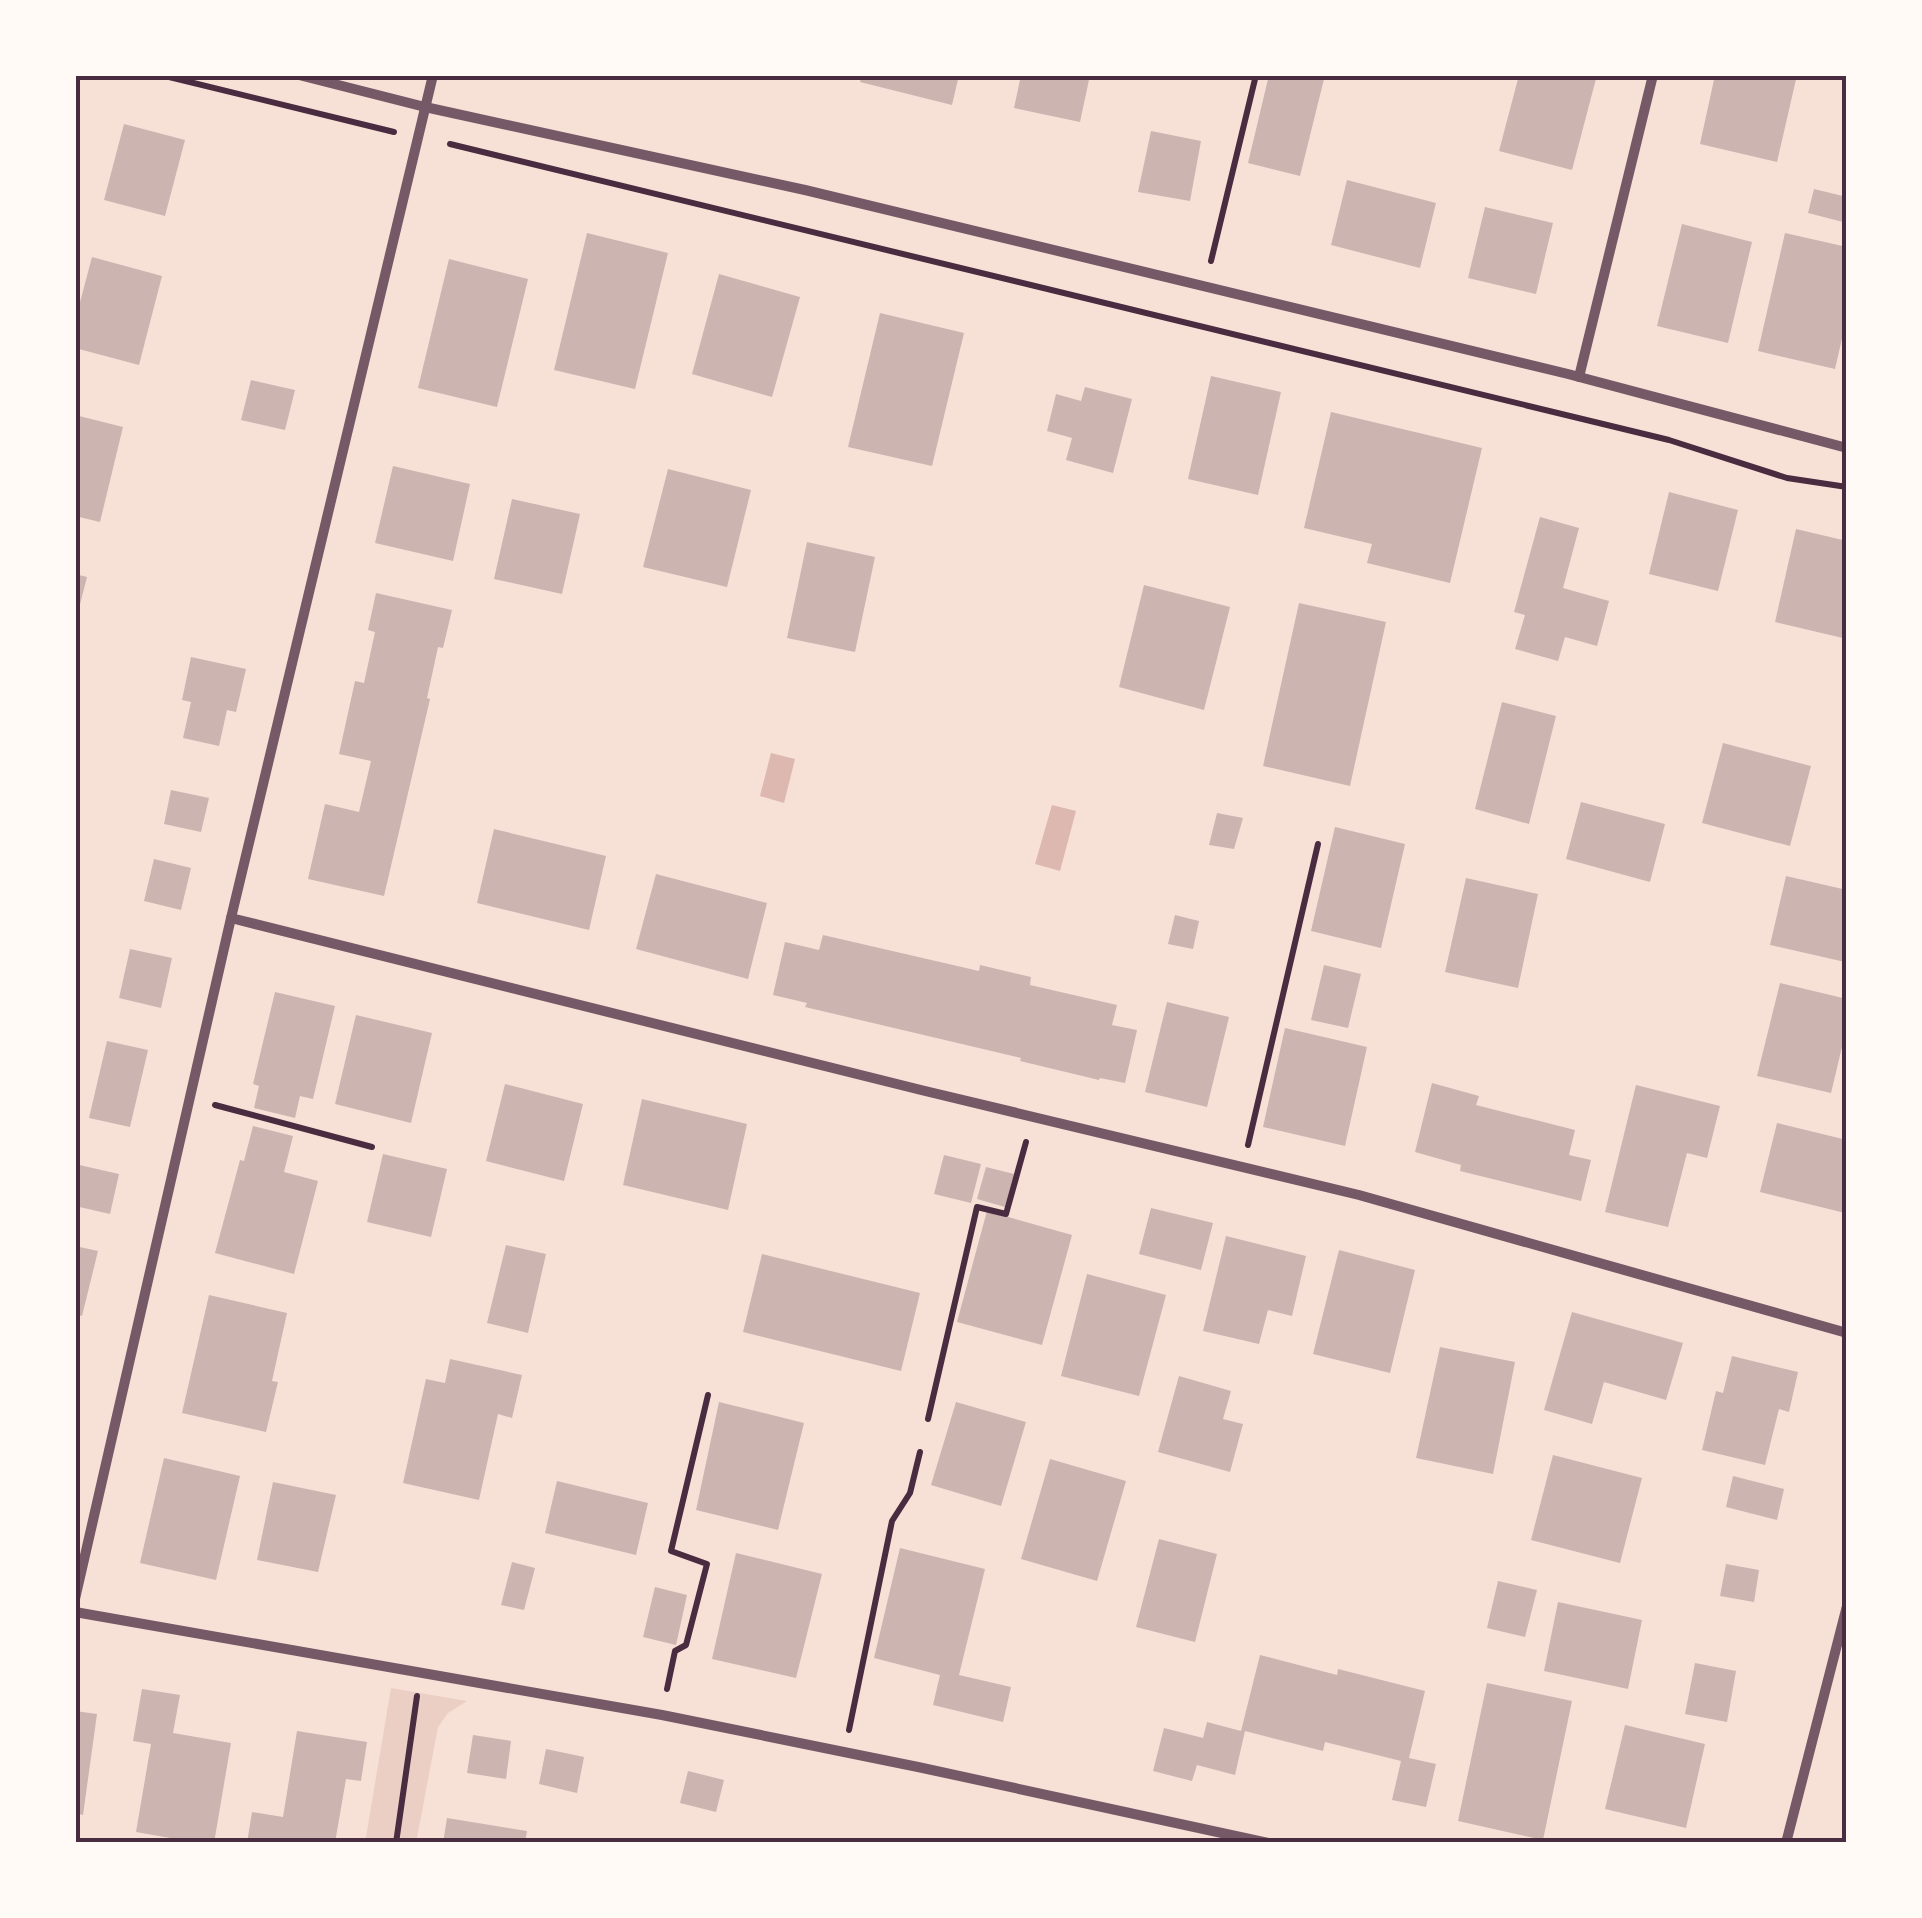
<svg xmlns="http://www.w3.org/2000/svg" width="1922" height="1918" font-family="Spectral,serif">
	<style>
		.green { fill: #ebcfc5 }
		.water { fill: #dcb8b0 }
		.building { fill: #ccb4b1 }
		.lines { fill: none; stroke-linecap: round; stroke-linejoin: round }
		.path { stroke: #4a2c40; stroke-width: 6 }
		.minor { stroke: #755966; stroke-width: 10 }
		.neatline { fill: none; stroke: #4a2c40; stroke-width: 4 }
	</style>
	<rect width="100%" height="100%" fill="#f7e1d7"/>
	<polygon class="green" points="391,1688 467,1701 448,1713 438,1727 416,1843 365,1843"/>
	<g class="water">
		<polygon points="771,753 795,759 784,803 760,796"/>
		<polygon points="1052,805 1076,811 1060,871 1035,864"/>
	</g>
	<g class="building">
		<polygon points="862,75 959,75 952,105 860,82"/>
		<polygon points="1021,75 1090,75 1080,122 1014,108"/>
		<polygon points="1269,75 1325,75 1300,176 1248,163"/>
		<polygon points="1519,75 1597,75 1572,170 1499,151"/>
		<polygon points="1715,75 1797,75 1777,162 1700,144"/>
		<polygon points="124,124 185,140 165,216 104,200"/>
		<polygon points="1151,131 1201,141 1190,201 1138,192"/>
		<polygon points="1347,180 1436,203 1420,268 1331,245"/>
		<polygon points="1814,189 1847,197 1847,223 1808,213"/>
		<polygon points="1485,207 1553,223 1536,294 1468,278"/>
		<polygon points="1682,224 1752,242 1728,343 1657,326"/>
		<polygon points="587,233 668,253 635,389 554,370"/>
		<polygon points="1785,233 1847,247 1847,317 1835,369 1758,351"/>
		<polygon points="92,257 162,276 139,365 75,348 75,321"/>
		<polygon points="449,259 528,279 497,407 418,388"/>
		<polygon points="719,274 800,297 772,397 692,374"/>
		<polygon points="880,313 964,333 932,466 848,447"/>
		<polygon points="1211,376 1281,392 1258,495 1188,479"/>
		<polygon points="251,380 295,390 285,430 241,420"/>
		<polygon points="1085,387 1132,399 1113,473 1066,460 1072,438 1047,431 1056,394 1081,401"/>
		<polygon points="1331,412 1482,448 1450,583 1367,563 1372,544 1304,528"/>
		<polygon points="75,415 123,427 100,522 75,516"/>
		<polygon points="393,466 470,484 453,561 375,543"/>
		<polygon points="668,469 751,490 727,587 643,567"/>
		<polygon points="1669,492 1738,510 1718,591 1649,574"/>
		<polygon points="512,499 580,514 562,594 494,579"/>
		<polygon points="1540,517 1579,528 1563,588 1609,601 1597,646 1565,637 1558,661 1515,649 1525,615 1514,612"/>
		<polygon points="1796,529 1847,541 1847,639 1775,622"/>
		<polygon points="807,542 875,557 855,652 787,638"/>
		<polygon points="75,574 87,577 76,620 75,620"/>
		<polygon points="1144,585 1230,607 1204,710 1119,687"/>
		<polygon points="376,593 452,610 443,648 438,647 427,698 430,699 384,896 308,879 325,804 359,812 371,761 339,754 355,681 364,683 375,632 368,630"/>
		<polygon points="1299,603 1386,622 1350,786 1263,766"/>
		<polygon points="191,657 246,669 236,712 227,710 219,746 183,738 191,702 182,700"/>
		<polygon points="1502,702 1556,716 1529,824 1475,809"/>
		<polygon points="1723,743 1811,766 1790,846 1702,823"/>
		<polygon points="171,790 209,798 201,832 164,824"/>
		<polygon points="1581,802 1665,824 1650,882 1566,859"/>
		<polygon points="1217,813 1243,818 1234,849 1209,845"/>
		<polygon points="1335,827 1405,844 1381,948 1311,931"/>
		<polygon points="494,829 606,856 589,930 477,903"/>
		<polygon points="154,859 191,868 181,910 144,901"/>
		<polygon points="656,874 767,903 748,979 636,949"/>
		<polygon points="1786,876 1847,890 1847,952 1845,962 1770,945"/>
		<polygon points="1466,878 1538,894 1518,988 1445,972"/>
		<polygon points="1175,915 1199,921 1193,949 1168,944"/>
		<polygon points="823,935 979,971 980,965 1031,977 1030,985 1117,1005 1112,1025 1137,1030 1125,1083 1100,1078 1099,1080 1020,1061 1021,1058 805,1007 807,1003 773,995 785,942 819,950"/>
		<polygon points="130,949 172,958 161,1008 119,998"/>
		<polygon points="1324,965 1361,974 1348,1028 1311,1020"/>
		<polygon points="1780,983 1847,999 1847,1026 1831,1093 1757,1076"/>
		<polygon points="275,992 335,1006 313,1099 300,1096 295,1118 254,1108 259,1086 253,1084"/>
		<polygon points="1167,1002 1229,1017 1207,1107 1145,1092"/>
		<polygon points="356,1015 432,1033 411,1123 335,1104"/>
		<polygon points="1285,1028 1367,1047 1345,1146 1263,1127"/>
		<polygon points="107,1041 148,1050 130,1127 89,1118"/>
		<polygon points="1432,1083 1479,1096 1476,1105 1575,1130 1569,1155 1591,1160 1581,1201 1460,1171 1461,1165 1415,1152"/>
		<polygon points="505,1084 583,1104 564,1181 486,1161"/>
		<polygon points="1636,1085 1720,1106 1707,1158 1687,1153 1668,1227 1605,1212"/>
		<polygon points="642,1099 747,1124 728,1210 623,1185"/>
		<polygon points="1777,1123 1847,1140 1845,1213 1760,1192"/>
		<polygon points="253,1126 293,1136 284,1172 318,1181 294,1274 215,1253 240,1160 244,1161"/>
		<polygon points="383,1154 447,1169 431,1237 367,1222"/>
		<polygon points="944,1155 981,1164 971,1203 934,1194"/>
		<polygon points="75,1164 119,1174 110,1214 75,1206"/>
		<polygon points="986,1167 1014,1174 1005,1207 977,1199"/>
		<polygon points="1151,1208 1213,1223 1201,1270 1139,1254"/>
		<polygon points="987,1211 1072,1235 1042,1345 957,1322"/>
		<polygon points="1226,1236 1306,1256 1292,1316 1268,1310 1259,1344 1203,1331"/>
		<polygon points="506,1245 546,1254 528,1333 487,1323"/>
		<polygon points="75,1246 98,1251 82,1316 75,1314"/>
		<polygon points="1339,1250 1415,1270 1390,1373 1313,1354"/>
		<polygon points="762,1254 920,1293 901,1371 743,1332"/>
		<polygon points="1087,1274 1166,1295 1139,1396 1061,1376"/>
		<polygon points="209,1295 287,1313 272,1381 278,1382 266,1432 182,1413"/>
		<polygon points="1572,1312 1683,1343 1666,1400 1604,1382 1592,1424 1544,1410"/>
		<polygon points="1440,1347 1515,1362 1493,1474 1416,1458"/>
		<polygon points="1732,1356 1798,1372 1789,1412 1779,1409 1765,1465 1702,1450 1716,1391 1723,1393"/>
		<polygon points="450,1359 522,1375 512,1418 498,1414 479,1500 403,1483 426,1379 445,1383"/>
		<polygon points="1179,1376 1231,1391 1223,1419 1243,1424 1230,1472 1158,1452"/>
		<polygon points="719,1402 804,1423 778,1530 696,1510"/>
		<polygon points="956,1402 1026,1422 1001,1506 931,1485"/>
		<polygon points="1553,1455 1642,1478 1620,1563 1531,1540"/>
		<polygon points="164,1458 240,1476 216,1580 140,1563"/>
		<polygon points="1050,1459 1126,1481 1097,1581 1021,1559"/>
		<polygon points="1733,1476 1784,1489 1777,1520 1726,1507"/>
		<polygon points="557,1481 648,1503 636,1555 545,1533"/>
		<polygon points="273,1482 336,1495 318,1572 257,1560"/>
		<polygon points="1159,1539 1217,1554 1195,1642 1136,1627"/>
		<polygon points="900,1548 985,1569 959,1675 1011,1687 1003,1722 933,1705 940,1675 874,1658"/>
		<polygon points="736,1553 822,1574 796,1678 712,1659"/>
		<polygon points="512,1562 535,1568 524,1610 501,1605"/>
		<polygon points="1726,1564 1759,1570 1754,1602 1720,1596"/>
		<polygon points="1498,1581 1537,1590 1525,1637 1487,1628"/>
		<polygon points="655,1587 687,1595 676,1645 643,1637"/>
		<polygon points="1558,1602 1642,1620 1628,1689 1544,1671"/>
		<polygon points="1260,1655 1337,1675 1338,1669 1425,1691 1409,1758 1436,1764 1426,1807 1392,1800 1401,1761 1325,1742 1323,1751 1245,1731 1235,1775 1197,1765 1192,1781 1153,1771 1164,1728 1203,1738 1207,1722 1241,1731"/>
		<polygon points="1695,1663 1736,1671 1727,1722 1685,1714"/>
		<polygon points="1487,1683 1572,1701 1543,1840 1458,1821"/>
		<polygon points="142,1689 180,1695 173,1733 231,1743 214,1843 199,1843 136,1832 151,1744 133,1741"/>
		<polygon points="75,1711 97,1714 83,1815 75,1813"/>
		<polygon points="1625,1725 1705,1744 1686,1828 1605,1809"/>
		<polygon points="297,1731 367,1742 361,1781 346,1779 335,1843 247,1843 252,1812 283,1817"/>
		<polygon points="473,1735 511,1741 506,1779 467,1773"/>
		<polygon points="546,1749 584,1757 577,1793 539,1784"/>
		<polygon points="688,1771 724,1780 716,1812 680,1803"/>
		<polygon points="447,1818 527,1831 525,1843 443,1843"/>
	</g>
	<g class="lines">
		<g class="path">
			<polyline points="161,75 394,132"/>
			<polyline points="450,144 1669,440 1787,478 1847,487"/>
			<polyline points="1211,261 1256,75"/>
			<polyline points="215,1105 372,1147"/>
			<polyline points="1248,1145 1318,844"/>
			<polyline points="928,1419 977,1207 1006,1214 1026,1142"/>
			<polyline points="667,1689 675,1651 686,1645 707,1564 671,1551 708,1395"/>
			<polyline points="849,1730 892,1521 910,1493 920,1452"/>
			<polyline points="396,1843 417,1696"/>
		</g>
		<g class="minor">
			<polyline points="299,75 425,107 805,190 1568,374 1847,448"/>
			<polyline points="1579,377 1653,75"/>
			<polyline points="231,918 921,1090 1359,1195 1847,1333"/>
			<polyline points="75,1599 231,918 433,75"/>
			<polyline points="75,1612 662,1715 918,1767 1268,1843"/>
			<polyline points="1786,1843 1847,1606"/>
		</g>
	</g>
	<rect width="1922" height="1918" fill="none" stroke="#fffaf5" stroke-width="155"/>
	<rect x="78" y="78" width="1766" height="1762" class="neatline"/>
</svg>
